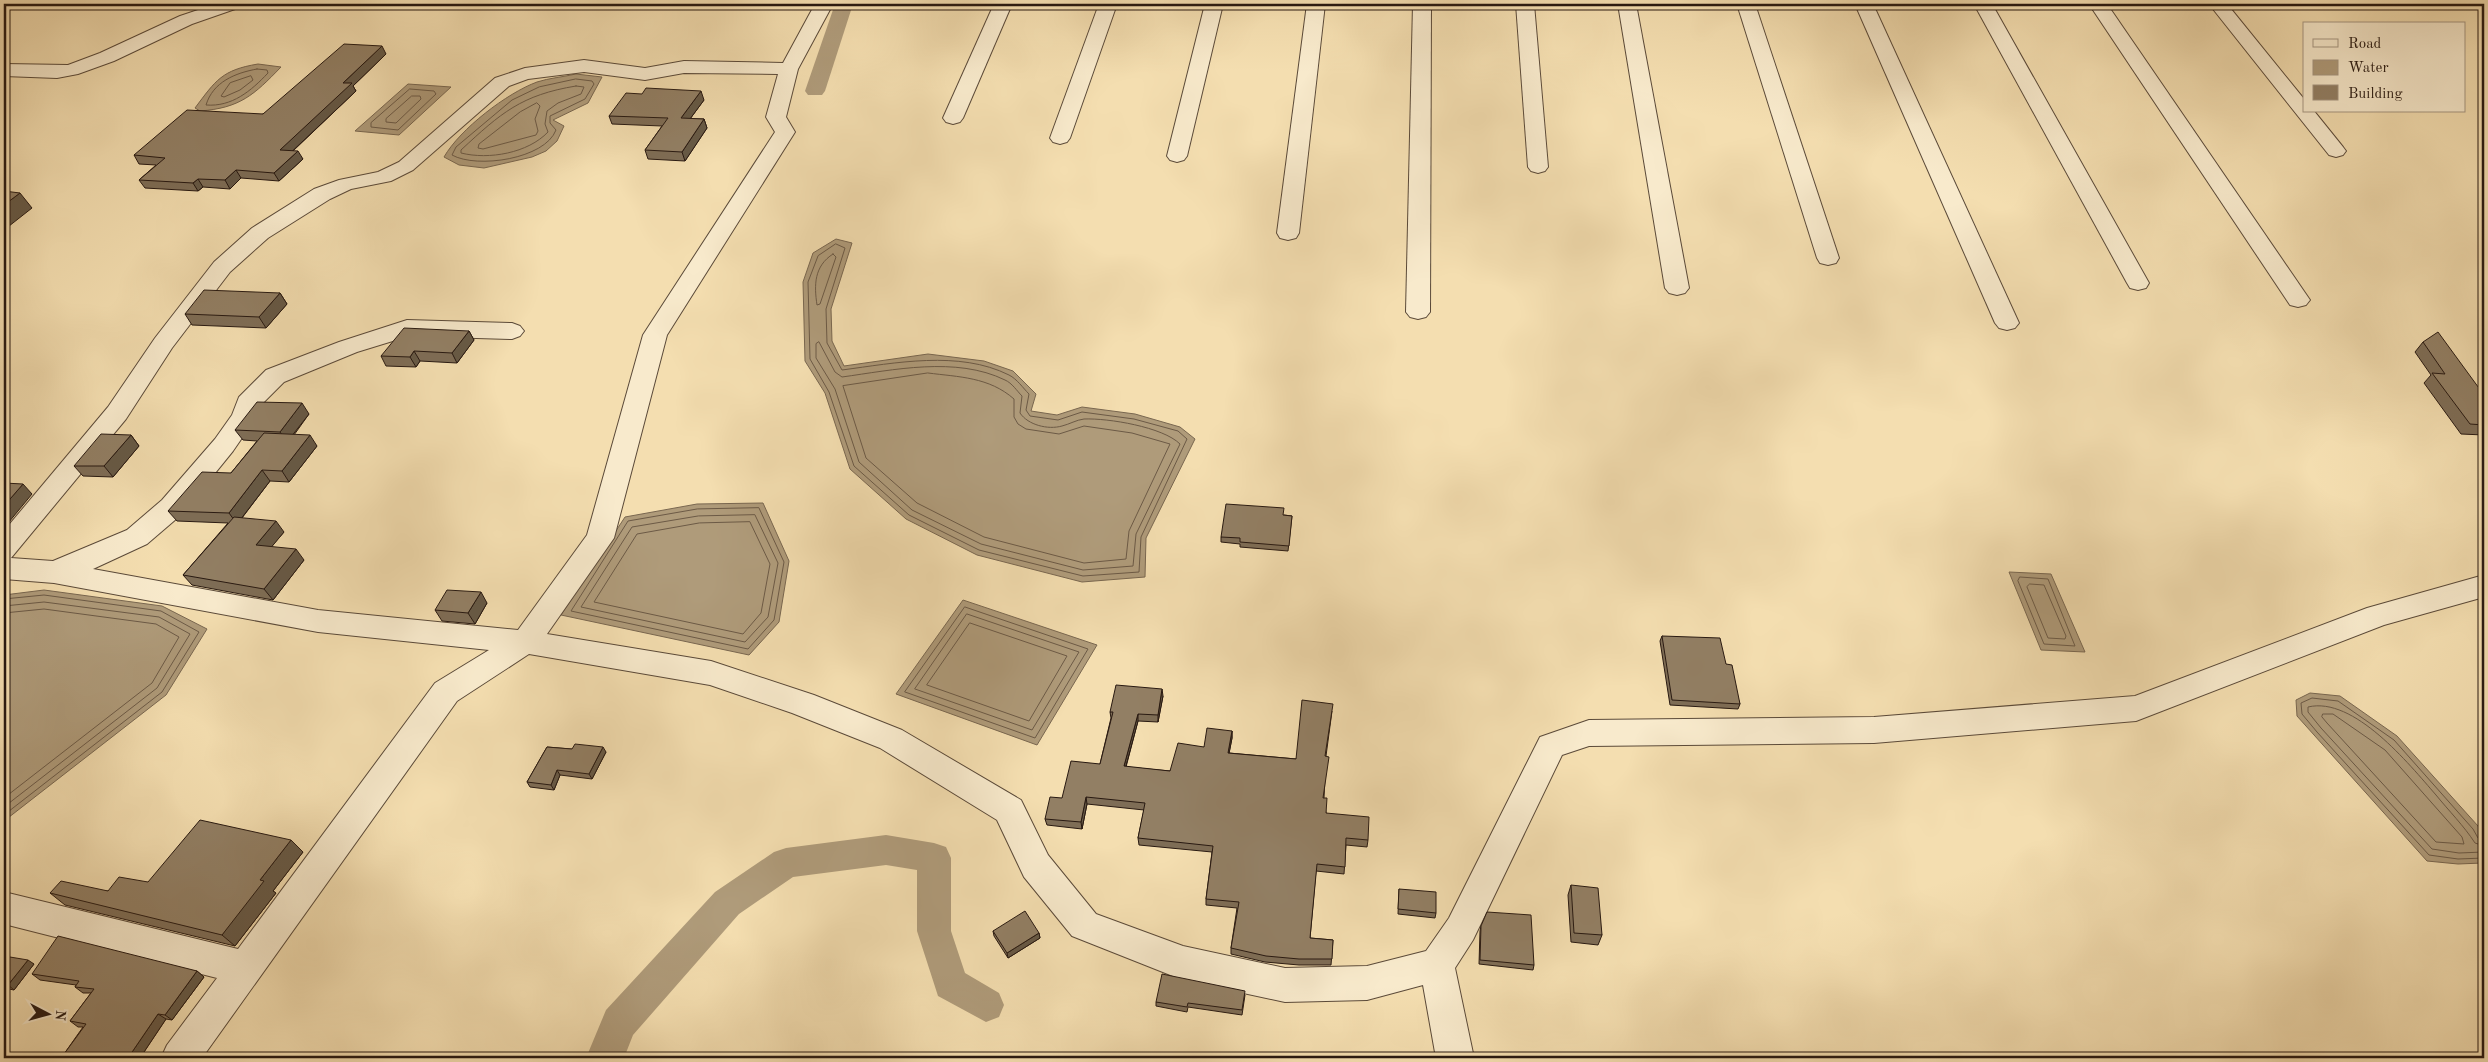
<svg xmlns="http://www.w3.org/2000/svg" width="2488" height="1062" font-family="'Old Standard TT',serif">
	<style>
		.water { fill: #af9b7a; stroke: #796750 }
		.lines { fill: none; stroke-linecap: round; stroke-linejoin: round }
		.shore { stroke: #6c5a46; stroke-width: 1 }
		.canal { fill: #af9b7a; fill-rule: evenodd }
		.minor-casing { stroke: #5b4a39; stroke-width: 2 }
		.minor { fill: #f8eacc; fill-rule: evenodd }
		.wall { fill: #7e6d56; stroke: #281911 }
		.shaded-wall { fill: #665946; stroke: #281911 }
		.building { fill: #927f64; stroke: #281911 }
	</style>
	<rect width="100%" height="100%" fill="#f4deb0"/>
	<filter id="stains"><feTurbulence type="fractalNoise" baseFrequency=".004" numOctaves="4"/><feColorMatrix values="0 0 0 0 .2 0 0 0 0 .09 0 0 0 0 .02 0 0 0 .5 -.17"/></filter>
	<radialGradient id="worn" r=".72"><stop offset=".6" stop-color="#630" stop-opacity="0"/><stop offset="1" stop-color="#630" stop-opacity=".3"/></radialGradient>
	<g class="water">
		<path d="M258 64 281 67C254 95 240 108 200 111L195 108C216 80 222 70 258 64Z"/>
		<path d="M576 74 602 77 588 103 553 120 564 126 557 141 546 151 532 157 484 168 459 165 444 157C460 129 507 93 537 82 549 78 563 77 576 74Z"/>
		<polygon points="408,84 451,87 399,135 355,131"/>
		<polygon points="836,239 852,243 831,309 832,341 844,366 928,354 984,361 1013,371 1036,394 1031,411 1057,415 1082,407 1135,414 1180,427 1195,439 1146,538 1145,577 1082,582 977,555 906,519 850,469 825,393 805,361 803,282 813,253"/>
		<polygon points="763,503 789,561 779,622 749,655 561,615 625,517 697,504"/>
		<polygon points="2009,572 2051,574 2085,652 2041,650"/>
		<polygon points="44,590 162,606 207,629 166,695 4,821 4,595"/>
		<polygon points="963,600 1097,645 1037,745 896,694"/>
		<polygon points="2310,693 2340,696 2397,736 2478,826 2484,838 2483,863 2458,864 2427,861 2297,716 2296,700"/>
	</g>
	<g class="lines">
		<g class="shore">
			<path d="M257 69 267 70 268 73C251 91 232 107 206 105 213 82 235 73 257 69Z"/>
			<polygon points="251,76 253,80 240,90 224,97 221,96 230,83"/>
			<path d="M576 79 592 81 594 84 585 99 550 116V123L556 130C545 159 477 169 452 155L456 147 512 100 539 87Z"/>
			<path d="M576 86 584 87 581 94 558 103 547 111 545 124 548 132C528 153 489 160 461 153V150C501 113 521 95 576 86Z"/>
			<polygon points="410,89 434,91 436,94 398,130 371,127 371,123"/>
			<polygon points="412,96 420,96 421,99 396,123 386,122 386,119"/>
			<polygon points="537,103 540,106 535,119 538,131 536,135 483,149 478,148 479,144 520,112"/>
			<path d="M836 244 845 248 826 309 827 343 842 370C895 363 959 350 1009 375 1017 379 1023 388 1029 394L1026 410 1030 416 1058 420 1082 412 1134 419 1178 431 1187 439 1141 537 1139 572 1083 576 979 550 909 515 854 466 829 392 810 359 808 282 818 256Z"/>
			<path d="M833 254 836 257 820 304 817 305C814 285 814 266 833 254Z"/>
			<path d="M819 342 835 372 842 377C893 370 956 356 1005 380 1012 383 1017 391 1022 396L1020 413C1028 425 1048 430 1062 426 1070 424 1076 420 1084 419 1108 418 1163 427 1180 444L1136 534 1133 566 1083 570 981 544 912 510 859 462 835 389 816 358V344Z"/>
			<path d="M928 373C959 377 989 377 1014 399V417L1018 424 1026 429 1059 434 1084 426 1132 433 1170 444 1129 531 1126 559 1084 563 984 537 917 503 866 458 843 386Z"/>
			<polygon points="759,508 784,562 774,620 748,649 571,611 628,521 697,509"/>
			<polygon points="755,515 778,563 768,617 745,642 581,607 632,527 698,516"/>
			<polygon points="750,522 770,564 761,613 743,634 594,602 637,534 699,523"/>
			<polygon points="2020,577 2048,579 2075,646 2044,644 2018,581"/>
			<polygon points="2030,584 2044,585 2066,636 2065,639 2048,638 2027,587"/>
			<polyline points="4,599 44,595 161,611 199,632 162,692 4,815"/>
			<polyline points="4,606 44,602 159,617 190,634 157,688 4,807"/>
			<polygon points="965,607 1088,649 1035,738 905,692"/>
			<polyline points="4,613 44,609 156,624 179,637 152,683 4,798"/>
			<polygon points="967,614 1079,652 1032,730 915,689"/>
			<polygon points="970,623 1067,656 1029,721 927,685"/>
			<polygon points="2323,714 2333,714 2385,750 2462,837 2464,844 2436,842 2327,723 2322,717"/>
			<polyline points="2484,840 2478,838 2473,829 2394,740 2338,701 2312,698 2301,703 2302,714 2317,732 2429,855 2458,859 2484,858"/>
			<path d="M2484 846 2475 843C2464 826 2449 811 2436 795 2409 764 2354 696 2308 707V712L2321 728 2432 849 2459 853 2484 852"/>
		</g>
		<g class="canal">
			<polygon points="835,4 853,4 825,91 822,95 808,95 805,91"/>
			<polygon points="886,835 934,843 946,847 951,858 951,931 965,973 999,993 1004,1005 999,1017 986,1022 938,996 917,931 917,870 886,865 793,877 739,914 633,1035 624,1058 586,1058 606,1010 715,892 774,852 786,848"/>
		</g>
		<defs>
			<g id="minor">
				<polygon points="216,4 241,4 238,8 192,24 114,61 78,74 57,78 4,76 4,64 68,65 100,53 180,16"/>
				<path d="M815 4H833L798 69 786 117 795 132 667 335 614 538 547 634 711 661 814 695 902 730 1021 800 1048 855 1096 914 1183 946 1285 968 1367 966 1426 951 1449 918 1540 737 1589 720 1874 717 2135 696 2367 608 2484 575V597L2384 625 2136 721 1874 743 1589 746 1562 755 1473 940 1455 968 1474 1058H1436L1423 985 1367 1000 1285 1002 1183 980 1072 936 1024 877 997 820 880 748 792 713 710 685 529 654 457 701 202 1058H161L167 1045 217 978 4 924V892L238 949 435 683 489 650 318 632 54 583 4 579V531L108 407 155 338 214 262 252 228 314 189 339 180 378 172 399 162 495 78 525 68 584 60 645 68 684 61 783 63ZM584 72 645 80 684 73 778 74 766 117 775 132 643 335 587 535 518 630 318 610 93 569 147 544 182 514 233 451 257 416 260 406 284 382 357 352 409 336 512 339 520 336 524 331 520 326 512 323 407 320 339 342 266 370 239 397 232 415 215 439 162 500 127 530 53 561 11 558 126 419 172 348 230 272 268 238 330 199 351 189 391 181 413 170 509 86 528 79Z"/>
				<polygon points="994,4 1012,4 963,118 960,122 953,124 946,122 943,118"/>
				<polygon points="1099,4 1117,4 1070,138 1067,142 1060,144 1053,142 1050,138"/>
				<polygon points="1205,4 1223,4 1187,156 1184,160 1177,162 1170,160 1167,156"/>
				<polygon points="1307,4 1325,4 1299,233 1296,238 1288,240 1280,238 1277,233"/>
				<polygon points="1413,4 1431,4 1430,312 1426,317 1418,319 1410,317 1406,312"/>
				<polygon points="1516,4 1534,4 1548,167 1545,171 1538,173 1531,171 1528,167"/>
				<polygon points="1618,4 1636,4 1689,288 1685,293 1677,295 1669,293 1665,288"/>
				<polygon points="1737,4 1755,4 1839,258 1836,263 1828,265 1820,263 1817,258"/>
				<polygon points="1855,4 1873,4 2019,323 2015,328 2007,330 1999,328 1995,323"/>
				<polygon points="1974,4 1992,4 2149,283 2146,288 2138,290 2130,288 2127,283"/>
				<polygon points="2089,4 2107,4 2310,300 2306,305 2298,307 2290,305"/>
				<polygon points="2209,4 2227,4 2304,99 2304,111 2314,111 2343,147 2346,151 2343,155 2336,157 2329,155"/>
			</g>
		</defs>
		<use href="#minor" class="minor-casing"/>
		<use href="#minor" class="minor"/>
	</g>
	<g class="wall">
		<polygon points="386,54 353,86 356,91 293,151 303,159 279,181 241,178 230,189 203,187 198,191 145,188 139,180 156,165 139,164 134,155 263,114"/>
		<polygon points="704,100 690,119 704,119 707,128 685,161 648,159 645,150 662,126 612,124 609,116"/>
		<polygon points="280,293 287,304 266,328 192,325 185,314"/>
		<polygon points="469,331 474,340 457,363 420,361 416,367 386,366 381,356"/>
		<polygon points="2423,342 2484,395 2484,435 2461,434 2424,383 2431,375 2415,352"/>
		<polygon points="309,414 294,435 317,446 289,482 270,481 242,518 284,532 271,547 304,560 273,600 192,585 183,575 228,523 177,521 168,511 231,473 257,441 243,440 235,430"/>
		<polygon points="131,435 139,446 113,477 83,476 74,466"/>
		<polygon points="1284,515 1292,516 1288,551 1240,547 1240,544 1221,542 1221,537"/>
		<polygon points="487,603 475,624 442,621 435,610"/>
		<polygon points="1662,636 1726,664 1740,704 1738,709 1670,705 1660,641"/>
		<polygon points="1163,696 1158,722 1138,721 1126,767 1170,771 1204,747 1232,731 1232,738 1229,753 1296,759 1332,711 1326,756 1324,798 1326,813 1368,840 1367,847 1346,845 1344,874 1316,871 1310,938 1333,940 1331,965 1299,965 1265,962 1231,954 1231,948 1237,908 1206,905 1206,899 1212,852 1139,845 1138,838 1144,810 1087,804 1082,829 1047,825 1045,819 1062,798 1100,764 1111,718 1110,712"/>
		<polygon points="547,747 606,752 592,779 560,775 554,790 530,787 527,782"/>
		<polygon points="303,852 273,891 276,893 235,946 65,905 50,893 108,891"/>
		<polygon points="1571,885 1602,935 1598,945 1571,942 1568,895"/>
		<polygon points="1399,889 1436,913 1435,918 1398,914"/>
		<polygon points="1481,926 1534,965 1533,970 1479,964 1480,931"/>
		<polygon points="993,931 1039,933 1040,938 1008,958 994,936"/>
		<polygon points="4,956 34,964 14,990 4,988"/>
		<polygon points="197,971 204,977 172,1020 166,1019 140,1058 71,1058 64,1054 83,1027 78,1027 70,1021 91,993 83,993 75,987 76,985 40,980 32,974"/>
		<polygon points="1245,995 1242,1015 1188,1007 1187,1012 1156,1006 1156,1002"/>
	</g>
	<g class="shaded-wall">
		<polygon points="382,46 386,54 353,86 356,91 285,158 280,150 343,83"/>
		<polygon points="701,91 704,100 684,127 681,118"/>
		<polygon points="704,119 707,128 685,161 682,152"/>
		<polygon points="298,151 303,159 279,181 274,173"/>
		<polygon points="236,170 241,178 230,189 225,180"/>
		<polygon points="198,179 203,187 198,191 193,183"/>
		<polygon points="20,193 32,208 4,230 4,205"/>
		<polygon points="280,293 287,304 266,328 259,317"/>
		<polygon points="469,331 474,340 457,363 452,353"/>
		<polygon points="414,351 420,361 416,367 410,357"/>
		<polygon points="302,403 309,414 287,442 280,432"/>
		<polygon points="131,435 139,446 113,477 104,466"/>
		<polygon points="310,435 317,446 289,482 282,471"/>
		<polygon points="262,470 270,481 237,524 229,513"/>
		<polygon points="23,484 32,494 4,528 4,506"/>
		<polygon points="276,521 284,532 264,556 256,545"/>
		<polygon points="296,549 304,560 273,600 264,589"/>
		<polygon points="481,592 487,603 475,624 468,613"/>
		<polygon points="1162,689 1163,696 1158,722 1158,715"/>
		<polygon points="1138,714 1138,721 1124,773 1124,766"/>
		<polygon points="1232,731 1232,738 1228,759 1228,753"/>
		<polygon points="603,747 606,752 592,779 589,774"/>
		<polygon points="557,770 560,775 554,790 551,785"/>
		<polygon points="1086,797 1087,804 1082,829 1081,822"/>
		<polygon points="291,840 303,852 273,891 276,893 235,946 222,935 260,880"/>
		<polygon points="1039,933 1040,938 1008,958 1007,953"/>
		<polygon points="28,960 34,964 14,990 8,985"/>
		<polygon points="197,971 204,977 172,1020 165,1015"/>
		<polygon points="158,1014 166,1019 140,1058 128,1058"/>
	</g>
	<g class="building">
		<polygon points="344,44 382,46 343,83 352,83 280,150 298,151 274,173 236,170 225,180 198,179 193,183 139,180 165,158 134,155 187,110 263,114"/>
		<polygon points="646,88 701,91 681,118 704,119 682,152 645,150 668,118 609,116 626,93 642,94"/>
		<polygon points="4,191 20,193 4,205"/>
		<polygon points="204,290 280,293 259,317 185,314"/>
		<polygon points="404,328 469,331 452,353 414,351 410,357 381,356"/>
		<polygon points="2438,332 2484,395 2484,425 2470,424 2432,373 2445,374 2423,342"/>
		<polygon points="257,402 302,403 280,432 235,430"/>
		<polygon points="264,433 310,435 282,471 262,470 229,513 168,511 202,472 231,473"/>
		<polygon points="101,434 131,435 104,466 74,466"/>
		<polygon points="4,483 23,484 4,506"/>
		<polygon points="1226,504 1284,508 1283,515 1292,516 1289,546 1240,542 1240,538 1221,537"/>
		<polygon points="234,517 276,521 256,545 296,549 264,589 183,575"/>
		<polygon points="447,590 481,592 468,613 435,610"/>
		<polygon points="1662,636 1720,638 1726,664 1732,665 1740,704 1672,700"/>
		<polygon points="1116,685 1162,689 1158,715 1138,714 1124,766 1170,771 1178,743 1204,747 1207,728 1232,731 1228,753 1296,759 1302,700 1333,704 1325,756 1329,757 1323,798 1327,798 1326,813 1369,817 1368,840 1346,838 1345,867 1317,864 1310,938 1333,940 1332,959 1299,959 1266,956 1231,948 1239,902 1206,899 1213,846 1138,838 1145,803 1086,797 1081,822 1045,819 1050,797 1062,798 1071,761 1100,764 1113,712 1110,712"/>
		<polygon points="575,744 603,747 589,774 557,770 551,785 527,782 547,747 572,749"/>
		<polygon points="200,820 291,840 260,880 264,881 222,935 50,893 61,881 108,891 119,877 148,882"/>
		<polygon points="1571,885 1598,888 1602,935 1574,933"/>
		<polygon points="1399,889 1436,892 1436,913 1398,909"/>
		<polygon points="1025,911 1039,933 1007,953 993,931"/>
		<polygon points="1487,912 1531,915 1534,965 1480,960 1481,926"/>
		<polygon points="58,936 197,971 165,1015 158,1014 128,1058 96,1058 64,1054 86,1024 70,1021 94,989 75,987 79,981 32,974"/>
		<polygon points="4,956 28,960 8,985 4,984"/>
		<polygon points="1162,974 1245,991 1242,1010 1188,1003 1187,1007 1156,1002"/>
	</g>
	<rect width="2488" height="1062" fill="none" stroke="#f4deb0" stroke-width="20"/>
	<rect x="5" y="5" width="2478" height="1052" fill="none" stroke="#281911" stroke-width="2.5"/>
	<rect x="10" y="10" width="2468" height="1042" fill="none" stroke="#281911"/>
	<rect x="2303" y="22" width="162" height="90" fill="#f8eacc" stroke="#a59681"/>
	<rect x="2313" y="39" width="25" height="8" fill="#f8eacc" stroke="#a59681"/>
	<text x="2348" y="48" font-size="15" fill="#281911">Road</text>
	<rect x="2313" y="60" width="25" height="15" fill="#af9b7a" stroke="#a59681"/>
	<text x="2348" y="72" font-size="15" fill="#281911">Water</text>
	<rect x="2313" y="85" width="25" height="15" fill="#927f64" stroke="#a59681"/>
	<text x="2348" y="98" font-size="15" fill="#281911">Building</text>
	<g transform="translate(48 1014) rotate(96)" stroke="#f8eacc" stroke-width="4" paint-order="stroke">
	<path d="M0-4L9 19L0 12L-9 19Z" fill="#281911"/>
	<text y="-8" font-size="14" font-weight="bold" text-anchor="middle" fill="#281911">N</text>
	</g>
	<rect width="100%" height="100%" filter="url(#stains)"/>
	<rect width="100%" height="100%" fill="url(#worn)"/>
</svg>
